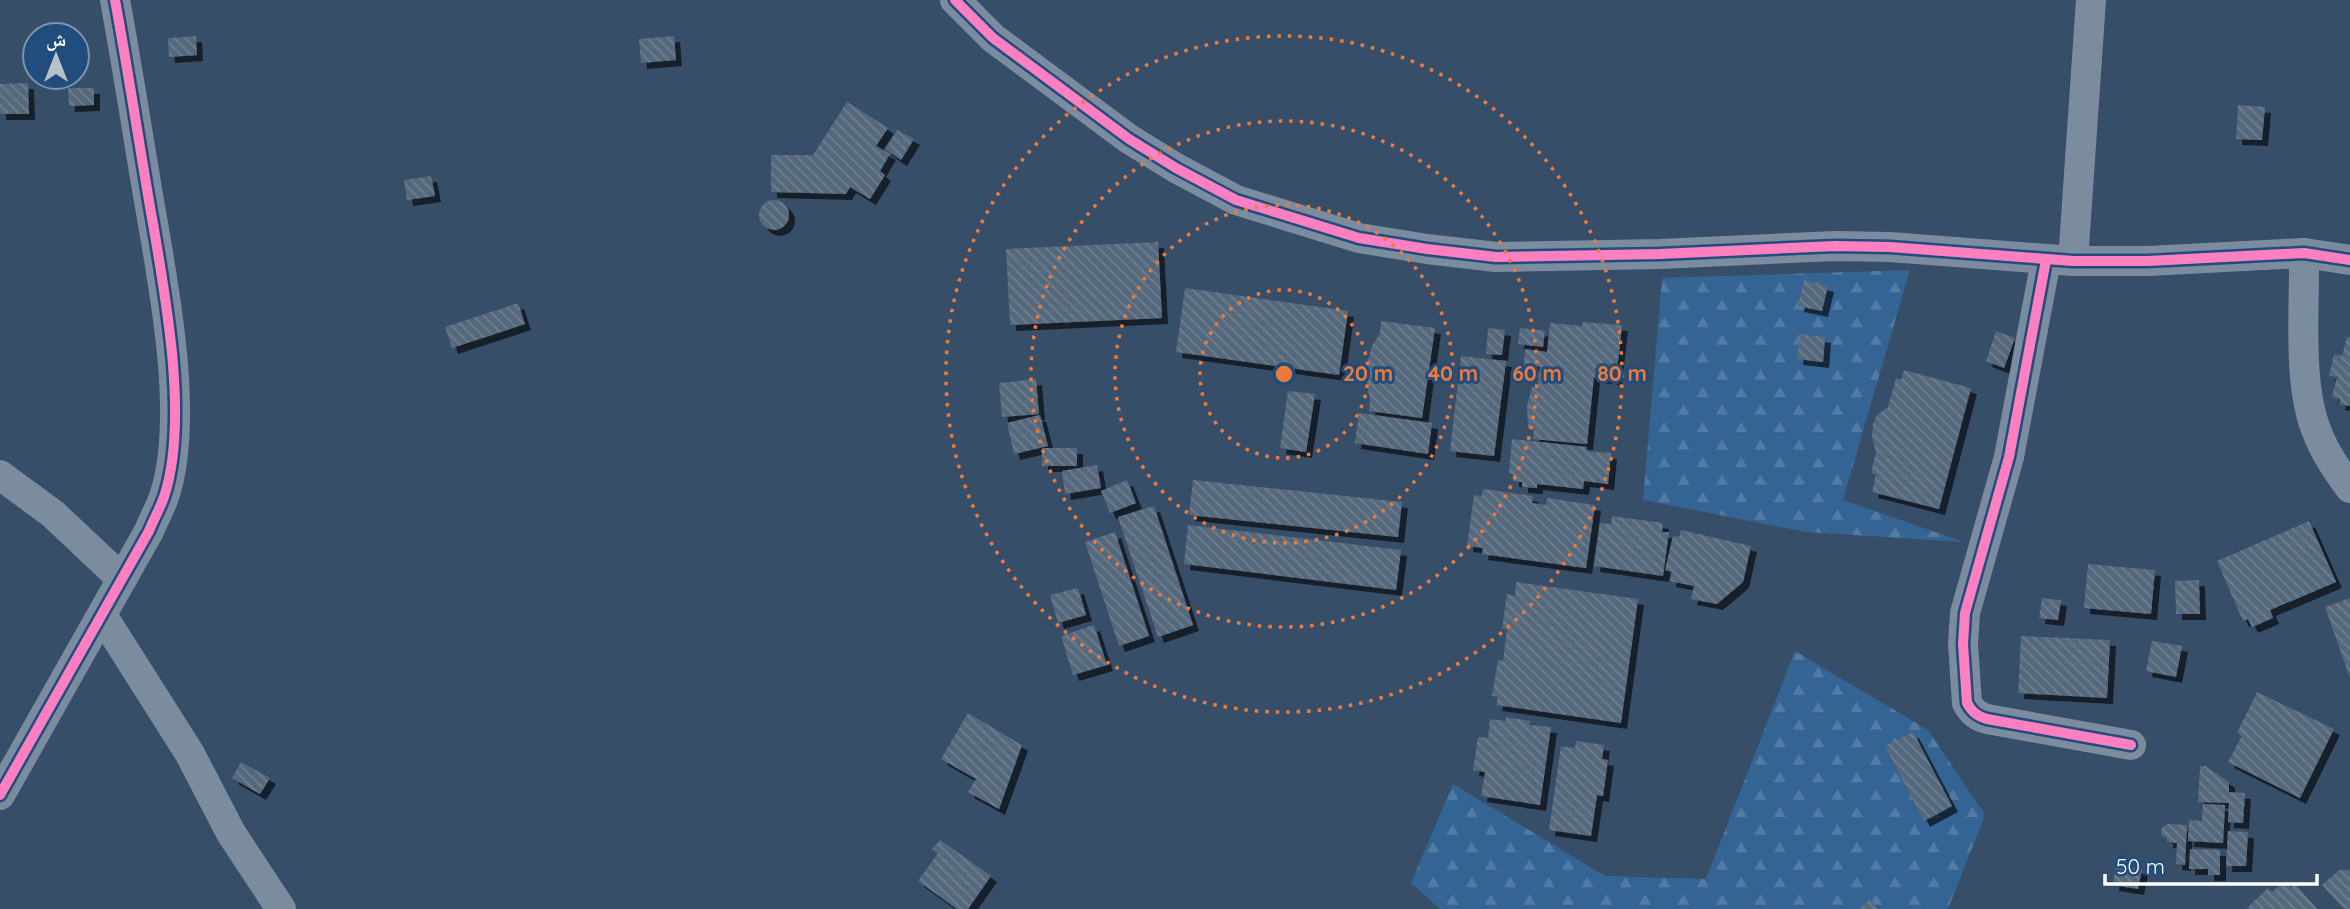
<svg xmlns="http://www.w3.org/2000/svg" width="2350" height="909" font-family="Quicksand,'Noto Naskh Arabic',sans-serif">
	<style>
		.forest { fill: url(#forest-firs) }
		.building { fill: url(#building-back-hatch); filter: url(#shadow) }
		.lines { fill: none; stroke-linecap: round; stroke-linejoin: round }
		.minor { stroke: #7b8c9f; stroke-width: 30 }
		.cycleway-casing { stroke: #214d7d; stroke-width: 15 }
		.cycleway { stroke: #ff80c0; stroke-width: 10 }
		.ring { fill: none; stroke: #ed7a3d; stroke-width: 3.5; stroke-dasharray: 3.5 7 }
		.centre { fill: #ed7a3d; stroke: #214d7d; stroke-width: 3.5 }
		.ring-label { font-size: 21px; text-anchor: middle; font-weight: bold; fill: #ed7a3d; stroke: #214d7d; stroke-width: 6; stroke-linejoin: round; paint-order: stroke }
	</style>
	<defs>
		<pattern id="forest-firs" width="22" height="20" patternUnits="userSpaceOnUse" patternTransform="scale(1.75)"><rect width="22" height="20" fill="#346494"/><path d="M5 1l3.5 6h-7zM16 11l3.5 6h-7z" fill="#527ba4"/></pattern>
		<pattern id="building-back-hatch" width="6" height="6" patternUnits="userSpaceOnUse" patternTransform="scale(1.75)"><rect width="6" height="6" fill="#55687c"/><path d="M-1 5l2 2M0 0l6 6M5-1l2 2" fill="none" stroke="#6e7f90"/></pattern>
		<filter id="shadow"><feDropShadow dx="6" dy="6" stdDeviation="0" flood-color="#0009"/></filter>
	</defs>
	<rect width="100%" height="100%" fill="#364e68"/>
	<g class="forest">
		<polygon points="1910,270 1843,500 1964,542 1806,532 1643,500 1662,278"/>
		<polygon points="1795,651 1928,730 1985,815 1948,909 1440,909 1411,883 1453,784 1605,876 1706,879"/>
	</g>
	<g class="building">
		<polygon points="196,36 197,55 169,57 168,38"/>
		<polygon points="674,36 676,60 641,63 639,39"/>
		<polygon points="28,83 29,114 0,114 0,84"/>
		<polygon points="68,88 94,88 94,105 69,106"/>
		<polygon points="847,102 888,128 876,146 890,154 880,171 885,175 870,199 850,187 846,194 771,192 771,155 813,155"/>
		<polygon points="2238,105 2265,107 2262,140 2236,139"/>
		<polygon points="897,130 914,139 901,160 885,149"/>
		<polygon points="431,176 435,196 407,200 404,180"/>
		<circle cx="774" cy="215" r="15"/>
		<polygon points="1158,242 1162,318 1010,325 1006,249"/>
		<polygon points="1804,280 1828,286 1822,311 1798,306"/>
		<polygon points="1185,288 1348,311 1339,375 1176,352"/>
		<polygon points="518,303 525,324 452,348 445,327"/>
		<polygon points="1381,321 1435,328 1422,418 1369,411 1370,400 1367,383 1367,364 1372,346 1380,333"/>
		<polygon points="1583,322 1622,325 1616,379 1594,377 1587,444 1533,439 1534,428 1528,428 1527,406 1532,387 1538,388 1540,367 1524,365 1525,349 1547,352 1550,323 1582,326"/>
		<polygon points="1488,328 1505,330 1502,355 1486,354"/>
		<polygon points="1520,328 1545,331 1543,347 1518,344"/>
		<polygon points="1996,331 2015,338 2004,368 1986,361"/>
		<polygon points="1800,334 1825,337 1823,362 1797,359"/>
		<polygon points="2347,337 2350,337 2350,406 2339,404 2340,399 2332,397 2337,377 2329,376 2334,354 2342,356"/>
		<polygon points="1461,356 1506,361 1494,456 1450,451"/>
		<polygon points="1904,370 1971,388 1939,509 1872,492 1876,474 1871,473 1876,452 1872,437 1873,424 1877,415 1888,407 1896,378 1901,380"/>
		<polygon points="1036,379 1039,414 1002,417 999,383"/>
		<polygon points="1288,391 1315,394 1306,452 1280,448"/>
		<polygon points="1359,413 1432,423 1428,454 1355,443"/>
		<polygon points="1040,415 1048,446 1014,454 1007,423"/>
		<polygon points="1512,439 1587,447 1586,451 1611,453 1608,484 1584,481 1583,489 1537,484 1537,488 1522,487 1522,482 1513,481 1513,474 1509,473"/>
		<rect x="1042" y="448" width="35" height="18"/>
		<polygon points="1097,465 1101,488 1065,494 1062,471"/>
		<polygon points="1127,480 1136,503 1110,513 1101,491"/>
		<polygon points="1193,480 1402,502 1398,537 1189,515"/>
		<polygon points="1483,489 1533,496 1532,503 1546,505 1547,498 1595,505 1586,568 1482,554 1483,548 1467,546 1474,495 1482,496"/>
		<polygon points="1154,506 1193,625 1158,637 1118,517"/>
		<polygon points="1612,516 1663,523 1662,532 1669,532 1663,576 1594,566 1600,523 1611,524"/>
		<polygon points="2309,521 2336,582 2270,610 2273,618 2252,627 2248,619 2243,621 2217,561"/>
		<polygon points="1188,525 1401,550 1396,590 1184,564"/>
		<polygon points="1681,530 1751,546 1743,582 1717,604 1691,599 1694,586 1670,581 1672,572 1665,570 1673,536 1679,537"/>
		<polygon points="1115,532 1149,636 1119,646 1085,542"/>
		<polygon points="2088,564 2155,570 2151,614 2084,608"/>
		<polygon points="2199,580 2200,614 2176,614 2175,581"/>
		<polygon points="1516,582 1638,599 1621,723 1496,705 1498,697 1492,696 1498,660 1503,661 1507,629 1502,629 1507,594 1515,596"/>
		<polygon points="1078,588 1086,615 1058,623 1050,595"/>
		<polygon points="2042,598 2061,600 2058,620 2039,618"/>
		<polygon points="2350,598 2350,678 2325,607"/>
		<polygon points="1094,625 1107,665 1073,675 1061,636"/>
		<polygon points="2021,636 2110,640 2107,698 2018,693"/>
		<polygon points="2152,641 2182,646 2176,677 2146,671"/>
		<polygon points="2257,692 2334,729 2300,798 2228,762 2242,736 2237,733"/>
		<polygon points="968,713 1022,745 999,809 968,792 976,779 941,759"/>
		<polygon points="1506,717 1530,721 1529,725 1551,727 1540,805 1481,796 1485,772 1473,770 1478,737 1488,738 1490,719 1506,721"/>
		<polygon points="1913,732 1952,806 1924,821 1885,746"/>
		<polygon points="1576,741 1604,745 1602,759 1608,760 1603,796 1597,795 1591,836 1549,830 1561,746 1575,748"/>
		<polygon points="241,762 270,778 260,794 232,778"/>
		<polygon points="2200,766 2205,766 2229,782 2229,792 2245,793 2243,823 2228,822 2229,803 2198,802"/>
		<polygon points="2203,804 2225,805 2223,843 2188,841 2189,820 2202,821"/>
		<polygon points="2168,824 2187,825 2185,865 2176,864 2177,843 2167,842 2167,838 2162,836 2161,831 2163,826"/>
		<polygon points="2228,831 2248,832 2246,866 2226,866"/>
		<polygon points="940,840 991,876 968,909 957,909 918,881 938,853 932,849"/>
		<polygon points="2190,849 2220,850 2220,875 2208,875 2208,869 2189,869"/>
		<polygon points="2116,865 2142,869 2138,889 2113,885"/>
		<polygon points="2339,870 2350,870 2350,909 2344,909 2322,885"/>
		<polygon points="2285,881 2291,888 2295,884 2318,909 2246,909 2268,888 2272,892"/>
		<polygon points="1870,899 1879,909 1859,909"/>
	</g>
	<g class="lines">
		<g class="minor">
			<polyline points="955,0 993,38 1129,139 1176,168 1236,200 1359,238 1427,249 1496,257 1660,254 1835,246 1890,247 2073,261 2148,261 2304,253 2350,260"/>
			<path d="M2304 253C2305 305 2297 384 2317 432 2325 453 2337 470 2350 488"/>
			<path d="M2046 260 2009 457 1965 613 1963 644 1967 703C1972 712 1977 716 1987 719L2131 745"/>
			<polyline points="2073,261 2091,0"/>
			<polyline points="0,475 53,514 122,579"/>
			<polyline points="102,615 190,754 231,833 281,909"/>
			<path d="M0 795 149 531C154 519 160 508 164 497 191 416 162 278 148 195 137 130 127 65 115 0"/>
		</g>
		<defs>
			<g id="cycleway">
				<polyline points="955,0 993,38 1129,139 1176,168 1236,200 1359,238 1427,249 1496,257 1660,254 1835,246 1890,247 2073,261 2148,261 2304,253 2350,260"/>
				<path d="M2046 260 2009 457 1965 613 1963 644 1967 703C1972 712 1977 716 1987 719L2131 745"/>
				<path d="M0 795 149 531C154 519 160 508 164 497 191 416 162 278 148 195 137 130 127 65 115 0"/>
			</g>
		</defs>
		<use href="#cycleway" class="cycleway-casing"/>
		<use href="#cycleway" class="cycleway"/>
	</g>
	<g class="ring">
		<circle cx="1284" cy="374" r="84"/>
		<circle cx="1284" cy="374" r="169"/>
		<circle cx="1284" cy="374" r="253"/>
		<circle cx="1284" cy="374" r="338"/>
	</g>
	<circle cx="1284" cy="374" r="10" class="centre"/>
	<g class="ring-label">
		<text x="1368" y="381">20 m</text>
		<text x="1453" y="381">40 m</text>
		<text x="1537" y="381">60 m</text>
		<text x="1622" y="381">80 m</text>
	</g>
	<g transform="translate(56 56)"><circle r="33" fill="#214d7d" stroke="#7a94b1" stroke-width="2"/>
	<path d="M0-5L12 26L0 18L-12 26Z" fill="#b9c1ca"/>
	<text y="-10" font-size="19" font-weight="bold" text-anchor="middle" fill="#ffffff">ش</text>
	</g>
	<path d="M2105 874v10h212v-10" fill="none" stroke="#ffffff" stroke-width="3.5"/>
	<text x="2116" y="874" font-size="21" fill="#ffffff" stroke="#214d7d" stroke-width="5" paint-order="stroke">50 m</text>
</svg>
